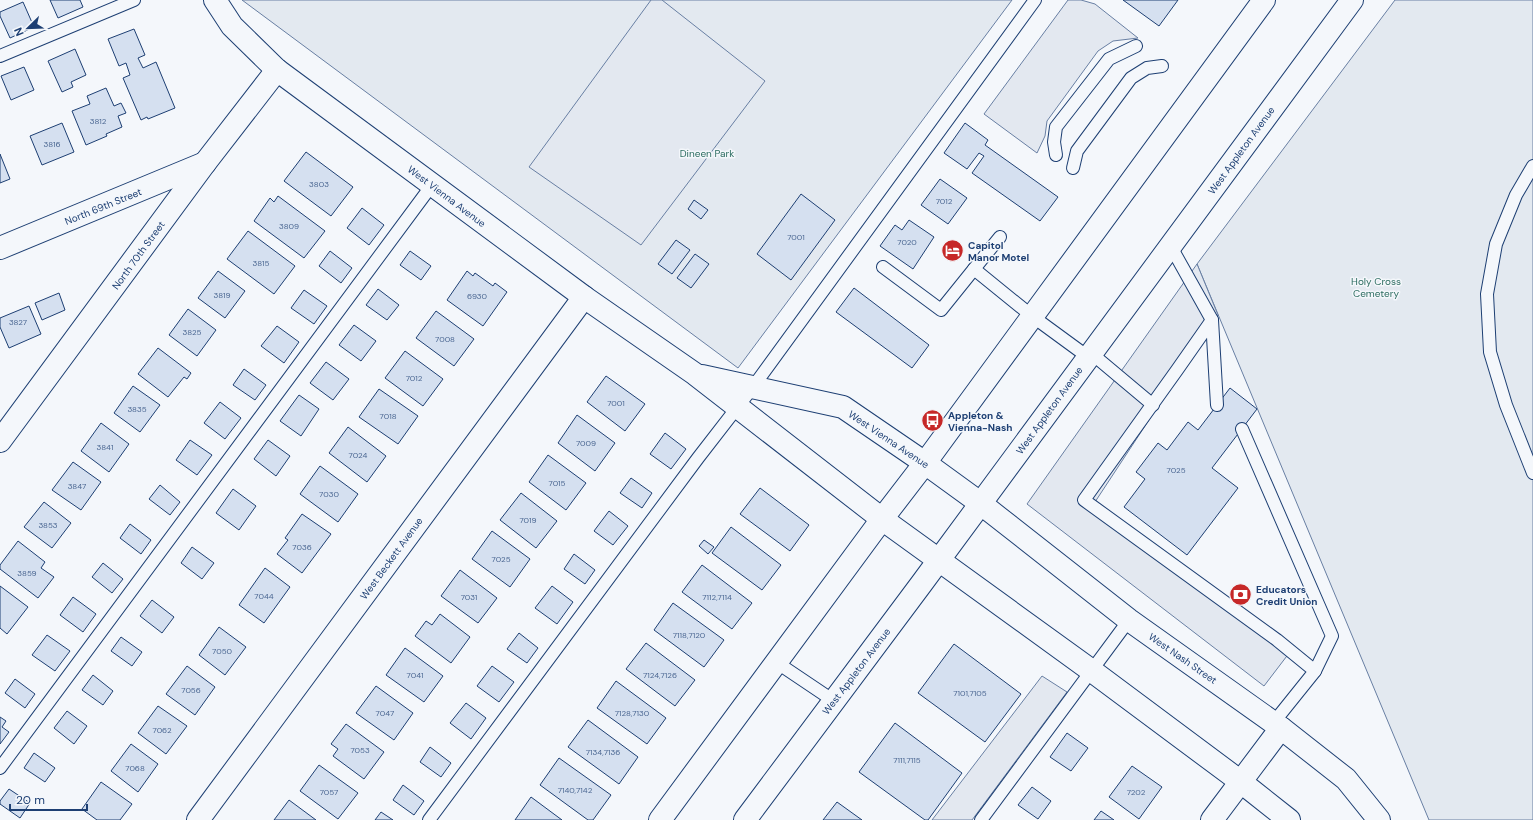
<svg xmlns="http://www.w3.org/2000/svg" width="1533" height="820" font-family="'DM Sans',sans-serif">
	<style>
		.green { fill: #e3e9f0; stroke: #687fa3 }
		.parking { fill: #e3e8f0; stroke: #687fa3 }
		.building { fill: #d5e0f0; stroke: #1d3f73 }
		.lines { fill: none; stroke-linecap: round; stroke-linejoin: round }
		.lane-casing { stroke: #1d3f73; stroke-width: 14 }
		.street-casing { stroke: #1d3f73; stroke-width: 24 }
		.secondary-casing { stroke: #1d3f73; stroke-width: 24 }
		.primary-casing { stroke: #1d3f73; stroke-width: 24 }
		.lane { stroke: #f4f7fb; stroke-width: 12 }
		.street { stroke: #f4f7fb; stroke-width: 22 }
		.secondary { stroke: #f4f7fb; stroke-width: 22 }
		.primary { stroke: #f4f7fb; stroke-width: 22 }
		.labels { text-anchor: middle; stroke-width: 3; stroke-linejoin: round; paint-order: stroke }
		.number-label { font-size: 8px; fill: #4b6792 }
		.street-label { font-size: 10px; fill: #1d3f73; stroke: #f4f7fb }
		.park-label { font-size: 10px; fill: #2c6c60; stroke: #f4f7fb }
		.poi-label { font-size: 10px; font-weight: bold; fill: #1d3f73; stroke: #f4f7fb; text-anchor: start }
	</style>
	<rect width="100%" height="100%" fill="#f4f7fb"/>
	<g class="green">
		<polygon points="242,0 1012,0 738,368"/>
		<polygon points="1395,0 1533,0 1533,820 1429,820 1197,264"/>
	</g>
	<g class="parking">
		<polygon points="651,0 662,0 765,81 641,245 529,167"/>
		<polygon points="1068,0 1081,0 1095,4 1138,38 1113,41 1098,51 1047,121 1045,136 1037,153 984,114"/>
		<polygon points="1197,264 1218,315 1095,502 1293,648 1264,686 1027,504"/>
		<polygon points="1042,676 1067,692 972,820 932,820"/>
	</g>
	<g class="building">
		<polygon points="50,0 80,0 83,7 58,18"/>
		<polygon points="1123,0 1178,0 1159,26"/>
		<polygon points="23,2 34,27 10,38 0,16 0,12"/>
		<polygon points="134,29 145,55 138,58 143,68 156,62 175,108 148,119 147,117 141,120 123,78 130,75 126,63 119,66 108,39"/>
		<polygon points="75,49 86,75 71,82 73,87 62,92 48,61"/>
		<polygon points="24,67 34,90 11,100 1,76"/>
		<polygon points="106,88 114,106 121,103 126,113 118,116 122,127 106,134 107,136 86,145 72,111 90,104 87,96"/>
		<polygon points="62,123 74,152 42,165 30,136"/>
		<polygon points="965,123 988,140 985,145 1058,197 1040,221 972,173 984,156 979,153 967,169 944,153"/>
		<polygon points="306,152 353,187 331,216 284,181"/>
		<polygon points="0,154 10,179 0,183"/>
		<polygon points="940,179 967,198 948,224 921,205"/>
		<polygon points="801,194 835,220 791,280 757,254"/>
		<polygon points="278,196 325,231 304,258 254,221 270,198 274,202"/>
		<polygon points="694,200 708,210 701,219 688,209"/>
		<polygon points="362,208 384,225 369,245 347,228"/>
		<polygon points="909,220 934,237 913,269 880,246 895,225 902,230"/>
		<polygon points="248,231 295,266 274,294 227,259"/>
		<polygon points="676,240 690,250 672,274 658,264"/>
		<polygon points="330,251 352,268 341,283 319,266"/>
		<polygon points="410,251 431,266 421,280 400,265"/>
		<polygon points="695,254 709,264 691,288 677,278"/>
		<polygon points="218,271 245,291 225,318 198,298"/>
		<polygon points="467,271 473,276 475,273 493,286 495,283 507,292 483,326 447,300"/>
		<polygon points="854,288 929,345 912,368 836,312"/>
		<polygon points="378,289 399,305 387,320 366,305"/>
		<polygon points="304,290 327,306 314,324 291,308"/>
		<polygon points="59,293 65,310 42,320 35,303"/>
		<polygon points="29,306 41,334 9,348 0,327 0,318"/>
		<polygon points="188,309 216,330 197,356 169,335"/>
		<polygon points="436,311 474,339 454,366 416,338"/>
		<polygon points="354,325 376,341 361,361 339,345"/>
		<polygon points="277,326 299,342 284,363 261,346"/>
		<polygon points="158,348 191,373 187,379 184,377 168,397 138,374"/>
		<polygon points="405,351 443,379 423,406 385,378"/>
		<polygon points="326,362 349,379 333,400 310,383"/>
		<polygon points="244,369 266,385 255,400 233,385"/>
		<polygon points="606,376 645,404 625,431 587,402"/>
		<polygon points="133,386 160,405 140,432 114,413"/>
		<polygon points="1230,388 1257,409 1212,468 1238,488 1187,555 1124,507 1145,479 1136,472 1158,443 1167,450 1188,422 1198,430"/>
		<polygon points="379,389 418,416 398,444 359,417"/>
		<polygon points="299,395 319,409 301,436 280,421"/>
		<polygon points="220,402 241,418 225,439 204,423"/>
		<polygon points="577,415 615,443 595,471 558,443"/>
		<polygon points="101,423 129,444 109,472 81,451"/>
		<polygon points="348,427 386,456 367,482 329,453"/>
		<polygon points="665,433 686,449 671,469 650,454"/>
		<polygon points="190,440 212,455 197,475 176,460"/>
		<polygon points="268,440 290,456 276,476 254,459"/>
		<polygon points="548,455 586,483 566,510 529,482"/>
		<polygon points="73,462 101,482 81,510 52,490"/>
		<polygon points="320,466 358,494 338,522 300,494"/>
		<polygon points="631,478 652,493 642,508 620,493"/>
		<polygon points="160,485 180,502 170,515 149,499"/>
		<polygon points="760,488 809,525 790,551 740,514"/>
		<polygon points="233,489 256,506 239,530 216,513"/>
		<polygon points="521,493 557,521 536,548 500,520"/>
		<polygon points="44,502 71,523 52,548 24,527"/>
		<polygon points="609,511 628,526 613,545 594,531"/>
		<polygon points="302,514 331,534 302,573 277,554 288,540 285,538"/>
		<polygon points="130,524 151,540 141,554 120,538"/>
		<polygon points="731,527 781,565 762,590 712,553"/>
		<polygon points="492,531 530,559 510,587 472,559"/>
		<polygon points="704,540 714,547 708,554 699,546"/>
		<polygon points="18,541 45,562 41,568 54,577 38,598 0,569 0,565"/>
		<polygon points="192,547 214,563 202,579 181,563"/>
		<polygon points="574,554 595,570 585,584 564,569"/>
		<polygon points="103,563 123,579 112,593 92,577"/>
		<polygon points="702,565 752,603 732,629 682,592"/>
		<polygon points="265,568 290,587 264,623 239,605"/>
		<polygon points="460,570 497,598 478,623 441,596"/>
		<polygon points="0,586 28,607 7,634 0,628"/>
		<polygon points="552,586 573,602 557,624 535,608"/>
		<polygon points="73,597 96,614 83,632 60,615"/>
		<polygon points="152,600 174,617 162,633 140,616"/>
		<polygon points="673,603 724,640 704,667 654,630"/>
		<polygon points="440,614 470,637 451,663 415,636 426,621 432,625"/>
		<polygon points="219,627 246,647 225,675 199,655"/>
		<polygon points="519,633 538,648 527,663 507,649"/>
		<polygon points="47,635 70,651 55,671 32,655"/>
		<polygon points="121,637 142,652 132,666 111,651"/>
		<polygon points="646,643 695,680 675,706 626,669"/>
		<polygon points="954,644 1021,694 985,742 918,693"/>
		<polygon points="405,648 443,676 424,702 386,675"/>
		<polygon points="187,666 215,687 195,715 166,694"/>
		<polygon points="492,666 514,682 499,702 477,686"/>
		<polygon points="93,675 113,691 103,705 82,690"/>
		<polygon points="15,679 35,694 25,708 5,693"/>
		<polygon points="616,681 666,718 647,744 597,708"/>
		<polygon points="376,686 413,713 394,740 356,713"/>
		<polygon points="466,703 486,718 471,739 450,723"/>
		<polygon points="158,706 187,726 166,754 138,733"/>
		<polygon points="67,711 87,726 74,744 54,728"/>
		<polygon points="0,717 6,721 2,727 9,732 0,744"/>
		<polygon points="588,720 638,757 619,784 568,747"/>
		<polygon points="895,723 962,773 928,820 925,820 859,772"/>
		<polygon points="346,724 384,752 364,779 333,756 338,749 331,744"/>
		<polygon points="1067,733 1088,748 1071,771 1050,757"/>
		<polygon points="131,744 158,764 138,792 111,771"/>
		<polygon points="430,747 451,763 441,777 420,762"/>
		<polygon points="34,753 55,768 45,782 24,768"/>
		<polygon points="559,758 611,795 593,820 588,820 540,785"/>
		<polygon points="319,765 358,793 338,819 300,791"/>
		<polygon points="1132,766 1162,787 1139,819 1109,797"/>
		<polygon points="101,782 132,804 120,820 97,820 82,809"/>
		<polygon points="403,785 424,801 414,815 393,800"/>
		<polygon points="1032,787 1051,801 1038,819 1018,805"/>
		<polygon points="9,789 30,803 20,818 0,804 0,801"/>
		<polygon points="531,797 562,820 515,820"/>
		<polygon points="289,800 316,820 274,820"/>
		<polygon points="837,802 862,820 823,820"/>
		<polygon points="1101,811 1114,820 1094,820"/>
		<polygon points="381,812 393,820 375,820"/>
	</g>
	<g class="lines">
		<defs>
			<g id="lane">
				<polyline points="0,56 134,0"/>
				<polyline points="1056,155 1054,142 1056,127 1109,59 1136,46"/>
				<polyline points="1533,166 1516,195 1496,244 1487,294 1490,352 1506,405 1533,473"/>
				<polyline points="1073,168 1077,151 1131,78 1147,68 1162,66"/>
				<polyline points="1170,245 1212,320 1217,405"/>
				<polyline points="883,267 941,310 974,269 1032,316 1088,357"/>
				<polyline points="974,269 1000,237"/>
				<polyline points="1212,320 1177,370 1084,500 1277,640 1315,671 1274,722"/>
				<polyline points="1091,353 1153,405"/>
				<polyline points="1242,429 1332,636 1315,671"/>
				<polyline points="776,662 834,701"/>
				<polyline points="0,768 432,185"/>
				<polyline points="429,820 698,458 753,387 1035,0"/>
				<polyline points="981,820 1129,620"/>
			</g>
			<g id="street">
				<polyline points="0,248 205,163"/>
				<polyline points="0,441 205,163 277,70"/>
				<polyline points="198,820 584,297"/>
				<polyline points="1212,820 1281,728"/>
			</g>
			<g id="secondary">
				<polyline points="215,0 232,26 277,70 584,297 695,374 882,519 1092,671 1241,782 1289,820"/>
				<polyline points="702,376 843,407 925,463 980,503 1129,620 1281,728 1346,779 1379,820"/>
			</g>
			<g id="primary">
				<polyline points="660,820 882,519 925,463 1264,0"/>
				<polyline points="745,820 922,583 1352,0"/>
			</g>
		</defs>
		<use href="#lane" class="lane-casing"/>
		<use href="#street" class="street-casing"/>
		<use href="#secondary" class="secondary-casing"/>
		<use href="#primary" class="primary-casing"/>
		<use href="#lane" class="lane"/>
		<use href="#street" class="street"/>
		<use href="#secondary" class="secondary"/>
		<use href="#primary" class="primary"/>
	</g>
	<defs>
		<symbol id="hotel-disc" viewBox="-11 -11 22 22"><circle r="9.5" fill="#c62828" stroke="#f4f7fb"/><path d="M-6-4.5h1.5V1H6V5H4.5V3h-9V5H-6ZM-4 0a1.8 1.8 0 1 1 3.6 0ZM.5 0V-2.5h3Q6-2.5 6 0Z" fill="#fff"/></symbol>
		<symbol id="bus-disc" viewBox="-11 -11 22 22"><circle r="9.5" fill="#c62828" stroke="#f4f7fb"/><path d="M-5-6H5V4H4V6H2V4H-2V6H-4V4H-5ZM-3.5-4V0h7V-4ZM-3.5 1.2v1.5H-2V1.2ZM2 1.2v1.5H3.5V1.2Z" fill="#fff"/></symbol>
		<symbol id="bank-disc" viewBox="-11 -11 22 22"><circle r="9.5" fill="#c62828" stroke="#f4f7fb"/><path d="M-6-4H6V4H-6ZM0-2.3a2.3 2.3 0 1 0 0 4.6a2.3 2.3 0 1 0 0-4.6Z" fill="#fff"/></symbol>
	</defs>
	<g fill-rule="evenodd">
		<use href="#hotel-disc" x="940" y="238" width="25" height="25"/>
		<use href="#bus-disc" x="920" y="408" width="25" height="25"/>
		<use href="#bank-disc" x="1228" y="582" width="25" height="25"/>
	</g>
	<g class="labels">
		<g class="number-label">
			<text x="98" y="124">3812</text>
			<text x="52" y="147">3816</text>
			<text x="319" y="187">3803</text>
			<text x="944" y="204">7012</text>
			<text x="289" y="229">3809</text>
			<text x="796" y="240">7001</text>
			<text x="907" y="245">7020</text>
			<text x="261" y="266">3815</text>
			<text x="222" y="298">3819</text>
			<text x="477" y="299">6930</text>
			<text x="18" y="325">3827</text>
			<text x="192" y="335">3825</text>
			<text x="445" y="342">7008</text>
			<text x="414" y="381">7012</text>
			<text x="616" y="406">7001</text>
			<text x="137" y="412">3835</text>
			<text x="388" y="419">7018</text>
			<text x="586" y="446">7009</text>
			<text x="105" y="450">3841</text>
			<text x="358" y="458">7024</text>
			<text x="1176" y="473">7025</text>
			<text x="557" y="486">7015</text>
			<text x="77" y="489">3847</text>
			<text x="329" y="497">7030</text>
			<text x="528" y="523">7019</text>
			<text x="48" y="528">3853</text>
			<text x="302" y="550">7036</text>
			<text x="501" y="562">7025</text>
			<text x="27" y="576">3859</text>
			<text x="264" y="599">7044</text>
			<text x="469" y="600">7031</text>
			<text x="717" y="600">7112,7114</text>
			<text x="689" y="638">7118,7120</text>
			<text x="222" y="654">7050</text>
			<text x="415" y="678">7041</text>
			<text x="660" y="678">7124,7126</text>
			<text x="191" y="693">7056</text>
			<text x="970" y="696">7101,7105</text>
			<text x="385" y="716">7047</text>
			<text x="632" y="716">7128,7130</text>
			<text x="162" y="733">7062</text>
			<text x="360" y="753">7053</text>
			<text x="603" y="755">7134,7136</text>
			<text x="907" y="763">7111,7115</text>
			<text x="135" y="771">7068</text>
			<text x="575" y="793">7140,7142</text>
			<text x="329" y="795">7057</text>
			<text x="1136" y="795">7202</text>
		</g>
		<g class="street-label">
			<text transform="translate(1241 150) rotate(-54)" y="4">West Appleton Avenue</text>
			<text transform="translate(447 196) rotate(37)" y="4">West Vienna Avenue</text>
			<text transform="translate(103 206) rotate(-22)" y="4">North 69th Street</text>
			<text transform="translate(138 255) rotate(-54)" y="4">North 70th Street</text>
			<text transform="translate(1049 410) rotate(-54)" y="4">West Appleton Avenue</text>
			<text transform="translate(889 439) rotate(34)" y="4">West Vienna Avenue</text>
			<text transform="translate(391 558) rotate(-54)" y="4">West Beckett Avenue</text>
			<text transform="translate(1183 658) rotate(35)" y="4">West Nash Street</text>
			<text transform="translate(856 671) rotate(-53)" y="4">West Appleton Avenue</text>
		</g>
		<g class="park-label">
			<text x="707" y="157">Dineen Park</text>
			<text x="1376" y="285">Holy Cross<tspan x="1376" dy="12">Cemetery</tspan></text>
		</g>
		<g class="poi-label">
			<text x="968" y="249">Capitol<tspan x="968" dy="12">Manor Motel</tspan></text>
			<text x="948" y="419">Appleton &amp;<tspan x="948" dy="12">Vienna-Nash</tspan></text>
			<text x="1256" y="593">Educators<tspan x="1256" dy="12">Credit Union</tspan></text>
		</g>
	</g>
	<g transform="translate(28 28) rotate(247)" stroke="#f4f7fb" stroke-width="3" paint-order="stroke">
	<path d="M0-3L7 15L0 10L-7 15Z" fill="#1d3f73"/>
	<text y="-6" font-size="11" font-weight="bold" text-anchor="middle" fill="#1d3f73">N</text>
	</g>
	<path d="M10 804v6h77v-6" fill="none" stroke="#1d3f73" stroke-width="2"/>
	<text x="16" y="804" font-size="12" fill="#1d3f73" stroke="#f4f7fb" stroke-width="3" paint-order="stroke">20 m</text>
</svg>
